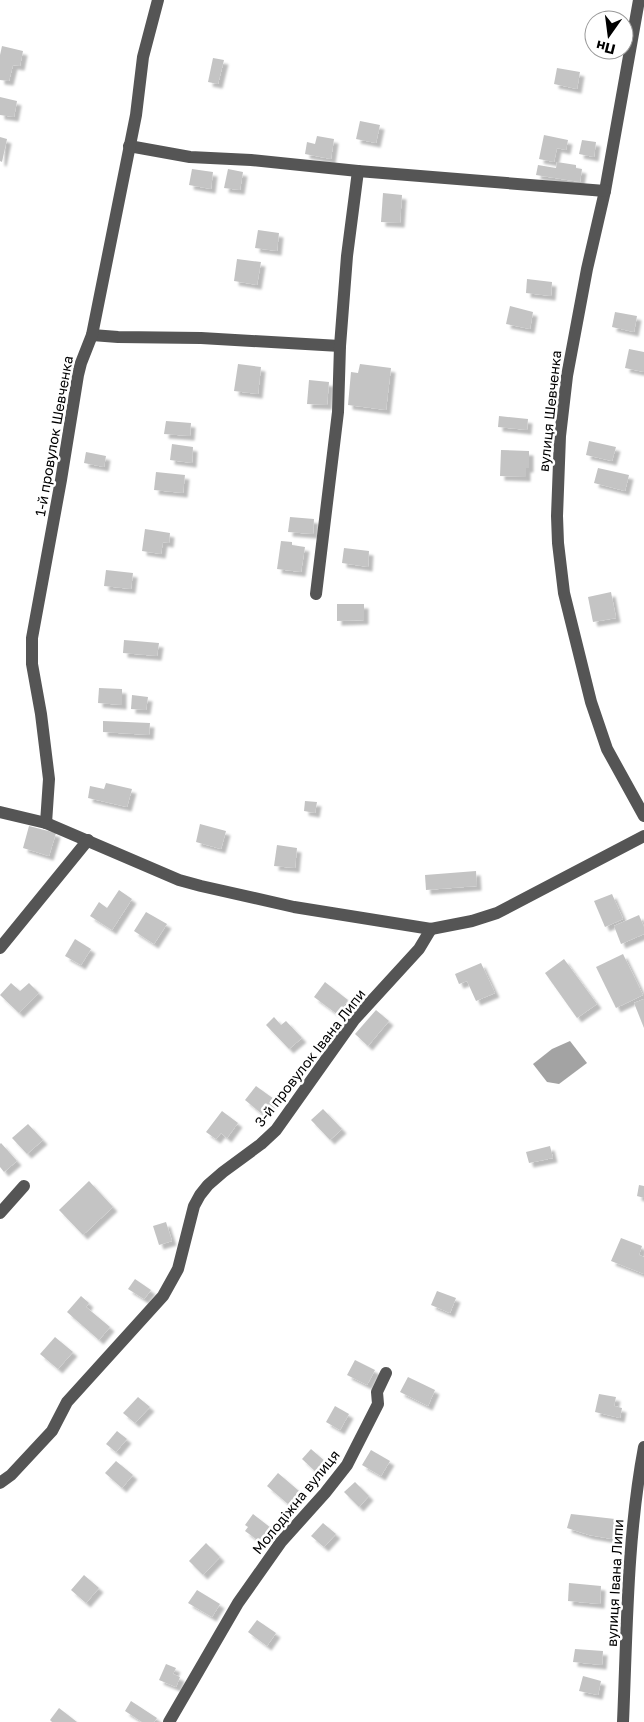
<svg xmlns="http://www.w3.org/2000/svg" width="644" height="1722" font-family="'Golos Text',sans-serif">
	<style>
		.water { fill: #a3a3a3 }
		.building { fill: #c4c4c4; filter: url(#shadow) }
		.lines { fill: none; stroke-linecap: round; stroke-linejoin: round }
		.minor { stroke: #555; stroke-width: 12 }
		.labels { text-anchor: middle; stroke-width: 5; stroke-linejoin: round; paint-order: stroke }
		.street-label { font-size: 14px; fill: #000; stroke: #fff }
	</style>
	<defs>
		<filter id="shadow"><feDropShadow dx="4.5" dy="4.5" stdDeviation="1" flood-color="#0004"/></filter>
	</defs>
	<rect width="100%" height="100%" fill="#fff"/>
	<polygon class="water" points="570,1041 587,1063 559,1084 547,1082 533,1064 552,1049"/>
	<g class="building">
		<polygon points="2,46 23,51 20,66 13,65 9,81 0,80 0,55"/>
		<polygon points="213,58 224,60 218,84 208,82"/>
		<polygon points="557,68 580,72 577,89 554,84"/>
		<polygon points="0,97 17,101 14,117 0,115"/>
		<polygon points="360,121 380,125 376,143 356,139"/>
		<polygon points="544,135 568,140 566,150 557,148 554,162 539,159"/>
		<polygon points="317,136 334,139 331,159 305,154 307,142 315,144"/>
		<polygon points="0,137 7,139 2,162 0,161"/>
		<polygon points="582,140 596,142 594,157 579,154"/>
		<polygon points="557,162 576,165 576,168 582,169 580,182 536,175 538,165 556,168"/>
		<polygon points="192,169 213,172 211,189 189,185"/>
		<polygon points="228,169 243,172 240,190 224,188"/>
		<polygon points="383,193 402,195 400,223 381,222"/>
		<polygon points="258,230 279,233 277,251 255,248"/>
		<polygon points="237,259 261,262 257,285 234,281"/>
		<polygon points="527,279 552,282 551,296 526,293"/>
		<polygon points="510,306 533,312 530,329 506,324"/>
		<polygon points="615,312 637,316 634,332 612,327"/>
		<polygon points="629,349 644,352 644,372 625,368"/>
		<polygon points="238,364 261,367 258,394 234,391"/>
		<polygon points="360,364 391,368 386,410 348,405 351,372 358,373"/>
		<polygon points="309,380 329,382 327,405 307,404"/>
		<polygon points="499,416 528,419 527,430 498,427"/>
		<polygon points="166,421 191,423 190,436 164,434"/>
		<polygon points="589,441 616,447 612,461 586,455"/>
		<polygon points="172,444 193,447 192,463 170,460"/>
		<polygon points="501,450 529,451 529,468 526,468 526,477 500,476"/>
		<polygon points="86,452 106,456 104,467 84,463"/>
		<polygon points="598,468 629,475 625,491 594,483"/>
		<polygon points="156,472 185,475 183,493 154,490"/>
		<polygon points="290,517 314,519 313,534 288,532"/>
		<polygon points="145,529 170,533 169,543 163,542 161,554 142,551"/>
		<polygon points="281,541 292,542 292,545 305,547 301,572 277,569"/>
		<polygon points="344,548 369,551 368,567 342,563"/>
		<polygon points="106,570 133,573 131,589 104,586"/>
		<polygon points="611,592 616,618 593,622 588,597"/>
		<polygon points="337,604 364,604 364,620 337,621"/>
		<polygon points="124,640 159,643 157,656 123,653"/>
		<polygon points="99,688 122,689 122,705 98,703"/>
		<polygon points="132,695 148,697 146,710 131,709"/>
		<polygon points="103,721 150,723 149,735 103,732"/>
		<polygon points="106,783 132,789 127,807 88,798 90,786 104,789"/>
		<polygon points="305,801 317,802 315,813 304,811"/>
		<polygon points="200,824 226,831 221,849 196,842"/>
		<polygon points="29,826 56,833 49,856 23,848"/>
		<polygon points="277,845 297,848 295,868 274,866"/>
		<polygon points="476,871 477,886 426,890 425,875"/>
		<polygon points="119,890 132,899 112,930 90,916 99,902 107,908"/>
		<polygon points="612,894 623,919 605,927 594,901"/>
		<polygon points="146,912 167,924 154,944 134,931"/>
		<polygon points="639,915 644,927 644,934 621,944 614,926"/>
		<polygon points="75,939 91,949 81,965 65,956"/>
		<polygon points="623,954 643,995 616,1008 596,967"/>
		<polygon points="564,959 597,1004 577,1018 545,973"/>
		<polygon points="481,963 495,993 476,1001 467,981 459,984 455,974"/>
		<polygon points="325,982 348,1000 337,1014 314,997"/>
		<polygon points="11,983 20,991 29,983 39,993 19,1013 0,995"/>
		<polygon points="644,999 644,1028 634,1003"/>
		<polygon points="376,1010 389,1021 368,1046 355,1034"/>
		<polygon points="274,1017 281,1025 286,1021 302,1038 289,1049 266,1025"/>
		<polygon points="256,1086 274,1099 262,1114 245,1100"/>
		<polygon points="323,1109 342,1129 330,1140 311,1120"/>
		<polygon points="222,1111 238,1123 227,1138 221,1133 216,1139 206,1132"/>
		<polygon points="28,1124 43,1140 27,1154 12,1138"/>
		<polygon points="1,1143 17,1161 4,1172 0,1167 0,1144"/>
		<polygon points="550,1146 553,1158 529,1163 526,1152"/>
		<polygon points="89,1181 113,1207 83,1235 59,1210"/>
		<polygon points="639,1185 644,1186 644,1198 637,1196"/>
		<polygon points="166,1222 172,1241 159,1245 153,1226"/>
		<polygon points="621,1238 642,1246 639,1255 644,1257 644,1274 611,1261"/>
		<polygon points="135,1279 151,1290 144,1299 128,1289"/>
		<polygon points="437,1291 456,1298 450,1313 431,1305"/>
		<polygon points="81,1296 89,1303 86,1307 110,1327 99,1340 67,1312"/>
		<polygon points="55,1337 73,1352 58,1369 40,1354"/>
		<polygon points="355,1360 375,1370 367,1385 347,1375"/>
		<polygon points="408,1377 435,1390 428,1406 400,1392"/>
		<polygon points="599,1394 616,1397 614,1406 622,1408 620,1418 595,1412"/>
		<polygon points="138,1397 150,1407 135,1423 123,1413"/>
		<polygon points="335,1406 349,1414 340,1430 326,1422"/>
		<polygon points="117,1431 127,1439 116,1452 106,1444"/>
		<polygon points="311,1449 327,1463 317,1473 302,1459"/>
		<polygon points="371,1450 390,1461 381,1476 362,1465"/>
		<polygon points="116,1461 133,1475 122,1488 105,1473"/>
		<polygon points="278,1473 299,1491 288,1504 267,1486"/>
		<polygon points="355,1482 369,1496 359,1507 344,1492"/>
		<polygon points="253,1514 271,1528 260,1542 245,1531 248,1527 245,1525"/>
		<polygon points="571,1514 615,1519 612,1539 589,1535 567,1528"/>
		<polygon points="323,1523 336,1534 324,1547 311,1536"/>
		<polygon points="206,1543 220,1557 203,1575 189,1561"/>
		<polygon points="84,1575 99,1588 86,1603 71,1590"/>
		<polygon points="569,1583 601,1586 600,1604 568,1601"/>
		<polygon points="197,1590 220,1604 212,1617 188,1603"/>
		<polygon points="257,1620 276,1633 267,1646 248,1632"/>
		<polygon points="575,1649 603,1651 602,1665 573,1662"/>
		<polygon points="166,1664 176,1668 173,1674 180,1677 176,1687 159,1680"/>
		<polygon points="583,1676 601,1681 598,1695 579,1691"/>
		<polygon points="131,1701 157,1718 154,1722 142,1722 125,1711"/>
		<polygon points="59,1708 77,1722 52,1722 50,1720"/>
	</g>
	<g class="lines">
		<g class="minor">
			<polyline points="639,0 605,191 587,269 567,376 560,436 557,516 558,543 564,593 591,702 607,749 644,816"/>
			<polyline points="129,146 190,157 251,160 358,171 605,191"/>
			<polyline points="92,335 118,337 201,338 340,346"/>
			<polyline points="316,594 338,412 340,346 347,256 358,171"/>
			<polyline points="0,812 46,823 179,880 201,886 294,907 431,929 472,921 497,913 644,836"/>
			<polyline points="46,823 49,779 41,714 32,664 32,638 61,480 78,375 81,363 92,335 136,115 143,57 158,0"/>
			<polyline points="0,948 88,840"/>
			<polyline points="0,1213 24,1186"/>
			<polyline points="0,1483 11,1475 52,1431 67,1402 163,1296 178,1269 194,1206 200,1195 208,1185 223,1172 261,1144 276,1130 354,1020 419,949 431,929"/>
			<polyline points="169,1722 238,1603 281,1542 325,1493 347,1465 378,1404 377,1392 386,1373"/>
			<path d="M623 1722C627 1630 627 1537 644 1447"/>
		</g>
	</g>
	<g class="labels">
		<g class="street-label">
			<text transform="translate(550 411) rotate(-84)" y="5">вулиця Шевченка</text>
			<text transform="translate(54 436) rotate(-80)" y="5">1-й провулок Шевченка</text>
			<text transform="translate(310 1058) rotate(-52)" y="5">3-й провулок Івана Липи</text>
			<text transform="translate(296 1502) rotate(-51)" y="5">Молодіжна вулиця</text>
			<text transform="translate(615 1583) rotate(-87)" y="5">вулиця Івана Липи</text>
		</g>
	</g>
	<g transform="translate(609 35) rotate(194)"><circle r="24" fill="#ffffff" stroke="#999999"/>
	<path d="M0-4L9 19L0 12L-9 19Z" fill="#000000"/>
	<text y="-8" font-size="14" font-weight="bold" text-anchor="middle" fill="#000000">Пн</text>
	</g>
</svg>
